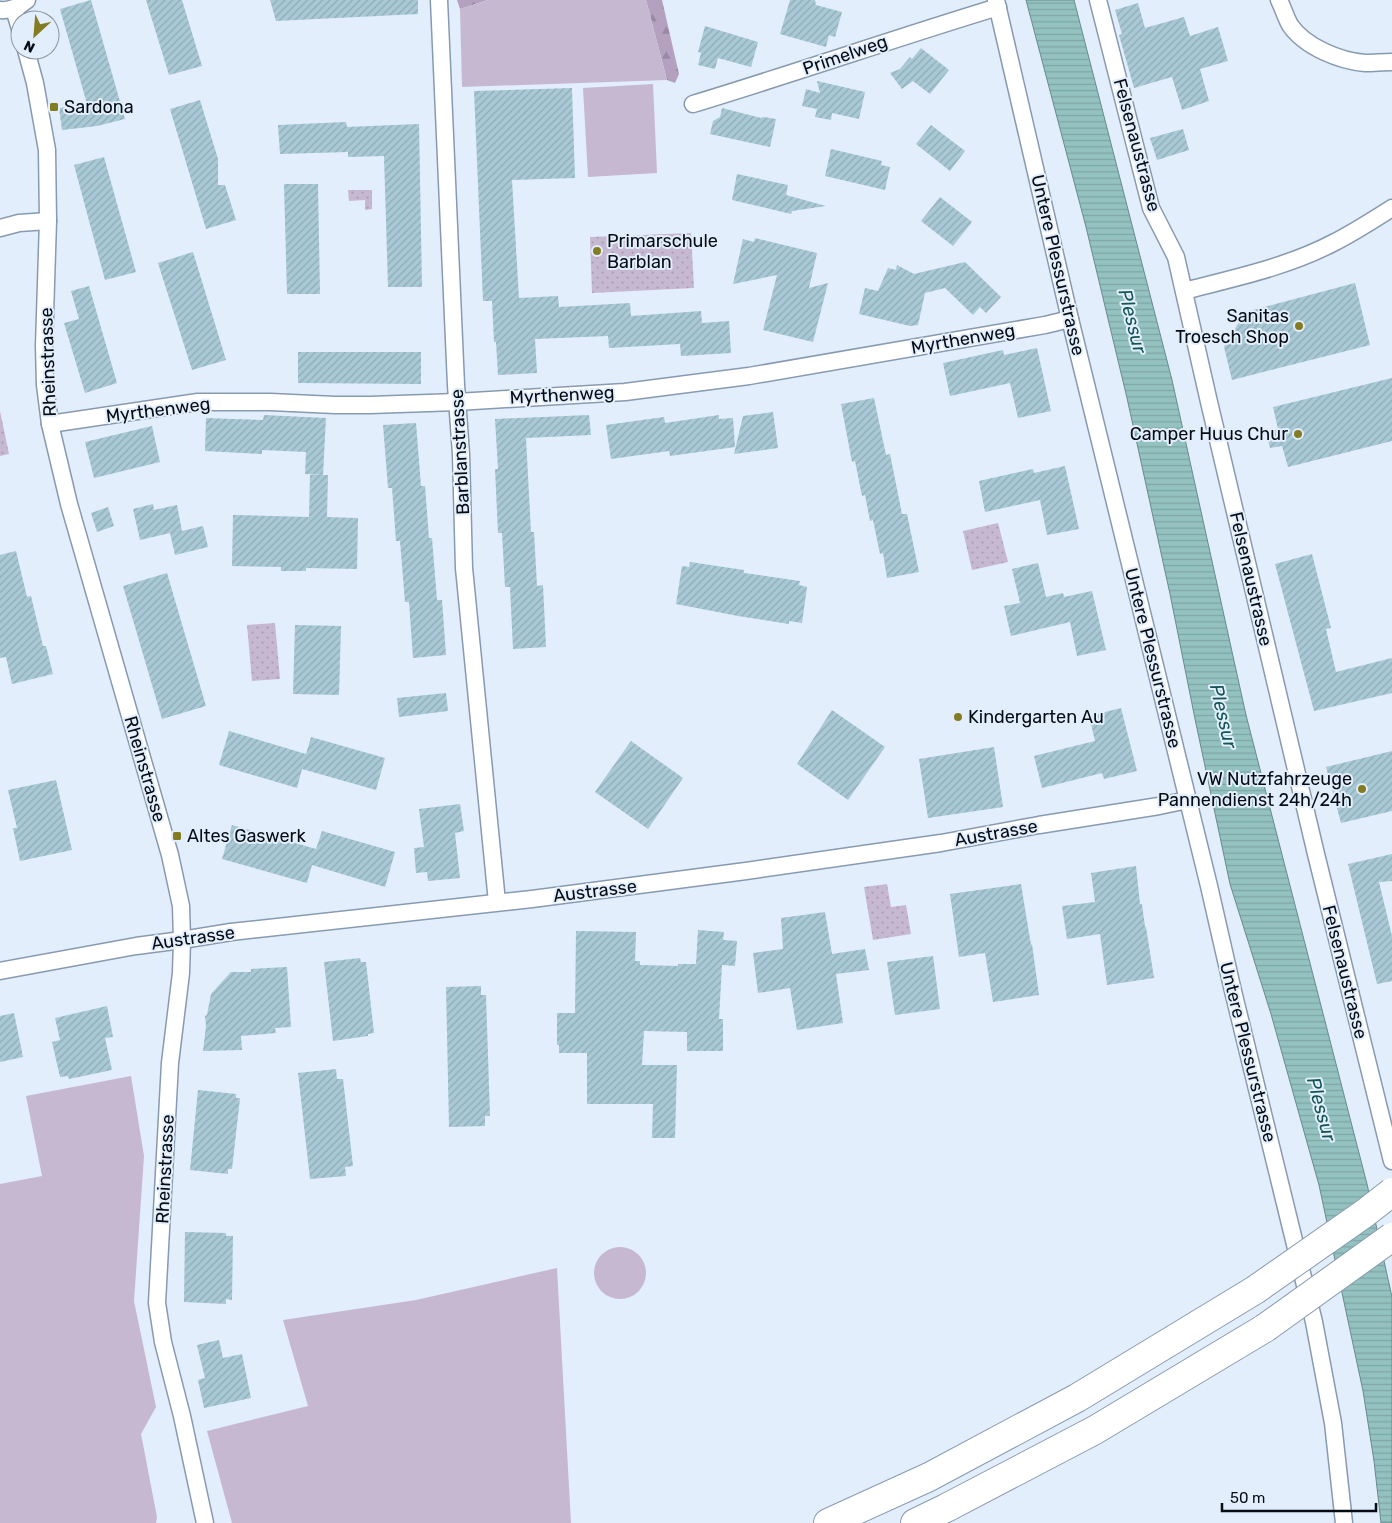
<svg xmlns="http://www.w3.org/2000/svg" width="1392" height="1523" font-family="Rubik,sans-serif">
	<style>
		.grass { fill: url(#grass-dots) }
		.forest { fill: url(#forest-firs) }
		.garden { fill: #c7b8d1 }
		.water { fill: url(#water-rules); stroke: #698b8c }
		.building { fill: url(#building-hatch) }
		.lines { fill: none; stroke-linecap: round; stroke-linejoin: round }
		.minor-casing { stroke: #889ab0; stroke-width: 19 }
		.motorway-casing { stroke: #889ab0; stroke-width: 30 }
		.minor { stroke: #fff; stroke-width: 16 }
		.motorway { stroke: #fff; stroke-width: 28 }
		.motorway-bridge-casing { stroke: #889ab0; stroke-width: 30; stroke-linecap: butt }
		.motorway-bridge { stroke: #fff; stroke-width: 28 }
		.poi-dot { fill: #847c22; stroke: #e2eefc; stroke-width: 2 }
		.labels { text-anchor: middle; stroke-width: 4; stroke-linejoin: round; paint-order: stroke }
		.street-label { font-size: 18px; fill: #060c14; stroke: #e2eefc }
		.poi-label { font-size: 18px; fill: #060c14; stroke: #e2eefc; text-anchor: start }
		.water-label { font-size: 19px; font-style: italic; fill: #135554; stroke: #e2eefc }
	</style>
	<defs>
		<pattern id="grass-dots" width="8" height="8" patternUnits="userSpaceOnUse" patternTransform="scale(1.25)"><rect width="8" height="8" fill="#c7b8d1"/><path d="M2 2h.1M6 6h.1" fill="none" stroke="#a99db3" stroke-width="1.8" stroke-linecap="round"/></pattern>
		<pattern id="forest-firs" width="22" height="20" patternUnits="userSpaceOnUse" patternTransform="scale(1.25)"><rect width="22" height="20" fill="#b4a1c0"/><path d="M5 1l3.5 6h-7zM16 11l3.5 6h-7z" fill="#9989a4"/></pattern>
		<pattern id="water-rules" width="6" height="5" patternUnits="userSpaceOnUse" patternTransform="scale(1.25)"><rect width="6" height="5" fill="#93c2c0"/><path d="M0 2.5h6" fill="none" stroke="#7da6a4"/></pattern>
		<pattern id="building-hatch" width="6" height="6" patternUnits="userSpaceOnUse" patternTransform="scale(1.25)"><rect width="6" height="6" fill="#a8c9d5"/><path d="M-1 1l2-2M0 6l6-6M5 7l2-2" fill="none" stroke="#8fabb6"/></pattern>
	</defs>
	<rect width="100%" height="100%" fill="#e2eefc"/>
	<g class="grass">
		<polygon points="348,190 372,190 372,209 365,210 365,200 349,201"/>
		<polygon points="691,233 694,288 592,293 590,237"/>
		<polygon points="0,411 9,454 0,456"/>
		<polygon points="998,523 1008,562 972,570 963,531"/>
		<polygon points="275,623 280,679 252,681 247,625"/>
		<polygon points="887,884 891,907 906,905 911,934 873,940 864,887"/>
	</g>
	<g class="forest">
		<polygon points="457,0 488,0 460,9"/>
		<polygon points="646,0 662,0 679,74 675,83 667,80"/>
	</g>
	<g class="garden">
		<polygon points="488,0 646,0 667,80 462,87 460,9"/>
		<polygon points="653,84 657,173 588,177 583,88"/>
		<polygon points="131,1076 144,1156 134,1301 156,1407 141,1434 157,1517 156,1523 0,1523 0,1184 42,1176 26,1096"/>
		<circle cx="620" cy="1273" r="26"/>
		<polygon points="557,1268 571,1523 232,1523 207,1431 308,1406 283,1320 416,1300"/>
	</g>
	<polygon class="water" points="1026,0 1074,0 1172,380 1246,715 1367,1184 1392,1297 1392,1523 1381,1523 1374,1461 1363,1391 1319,1185 1271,1014 1230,884 1195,719 1170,594 1127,398 1086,227"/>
	<g class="building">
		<polygon points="91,0 125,119 97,126 62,130 59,108 87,104 60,9"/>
		<polygon points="146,0 182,0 202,66 169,75"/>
		<polygon points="270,0 418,0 418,14 276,21"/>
		<polygon points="790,0 815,0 816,5 842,12 835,37 829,35 826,47 780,34"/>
		<polygon points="1138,3 1145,28 1184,17 1190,36 1218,27 1228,61 1200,69 1209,101 1182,110 1172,77 1134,88 1119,35 1122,34 1115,10"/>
		<polygon points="705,26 758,42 751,67 718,58 715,69 698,65 701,53 698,52"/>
		<polygon points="921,48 949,70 930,94 913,81 902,89 890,73 900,69 910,57 912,59"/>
		<polygon points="817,81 865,92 859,119 832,113 831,120 815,117 817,109 802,106 806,89 820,93"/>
		<polygon points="572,88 575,178 512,180 519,298 558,296 559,307 630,303 631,316 701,311 702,323 729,321 731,353 681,356 680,344 609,348 608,336 535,339 537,373 498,375 496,342 494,342 492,301 483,301 474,91"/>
		<polygon points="200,100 218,159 218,185 225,185 236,220 206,229 170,109"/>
		<polygon points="722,108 761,118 764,117 776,119 770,147 710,134 713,121 720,117"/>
		<polygon points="346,122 347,127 419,124 422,287 388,287 384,156 348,157 348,152 280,154 278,125"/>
		<polygon points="931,125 965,151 950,171 916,144"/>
		<polygon points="1183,129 1189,150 1157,160 1150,138"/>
		<polygon points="831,149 882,161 881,165 890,167 885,190 825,176"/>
		<polygon points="104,157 136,272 105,280 74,165"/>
		<polygon points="737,174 788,185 786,195 826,206 792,211 791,214 732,200"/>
		<polygon points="284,184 318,184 320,294 287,294"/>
		<polygon points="940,197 972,222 953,246 921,221"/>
		<polygon points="755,238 817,253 809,288 828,283 813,342 763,330 777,275 733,284 743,239 754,242"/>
		<polygon points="193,252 226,360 192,370 158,263"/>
		<polygon points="965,262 1001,297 986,313 980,307 973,315 945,288 925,293 918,325 910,326 859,314 865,288 878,291 888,268 896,270 897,265 914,274"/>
		<polygon points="1355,283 1370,345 1232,380 1224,347 1245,312"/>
		<polygon points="89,286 117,383 85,393 64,323 79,319 71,291"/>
		<polygon points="1037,348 1051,411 1018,418 1010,383 950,396 943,363 1003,350 1004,355"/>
		<polygon points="298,352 421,352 421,384 298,383"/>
		<polygon points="1392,378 1392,441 1288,467 1282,446 1270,448 1266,432 1278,429 1273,407"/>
		<polygon points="874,398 886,455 890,454 902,514 907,514 919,572 887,578 883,553 880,554 873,520 870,521 865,495 862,496 855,461 852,462 841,404"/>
		<polygon points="773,412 778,448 734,454 743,416"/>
		<polygon points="264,415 326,418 323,475 305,474 306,452 262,450 262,454 205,451 206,418 263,420"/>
		<polygon points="589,415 591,435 526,438 531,532 534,532 537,586 543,585 546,647 513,649 510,587 505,587 502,533 498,533 495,469 498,469 495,419"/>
		<polygon points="719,415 719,419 733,418 735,447 670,456 669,451 611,459 606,425 664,417 665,423"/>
		<polygon points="416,423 421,486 425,486 429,538 432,538 437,600 442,600 446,655 413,658 409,602 405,602 400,541 396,541 392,488 388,488 383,425"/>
		<polygon points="152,426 160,462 94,478 85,442"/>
		<polygon points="1065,466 1079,529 1047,535 1040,500 985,512 979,481 1033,469 1034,473"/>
		<polygon points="310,475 328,475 327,517 358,518 357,569 306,568 306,571 281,571 281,567 232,566 233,515 309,517"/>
		<polygon points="153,504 154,510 177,505 182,531 203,526 208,547 175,555 170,533 140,540 133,509"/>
		<polygon points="108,507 114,526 97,532 91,513"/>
		<polygon points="16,551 27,597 31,596 43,646 46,646 53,674 12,684 6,657 0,658 0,555"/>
		<polygon points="1312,554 1331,628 1326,629 1336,672 1392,658 1392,693 1314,711 1275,564"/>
		<polygon points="690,562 744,570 744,573 800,581 799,585 807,587 802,623 789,621 789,624 738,616 676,604 682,566 689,567"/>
		<polygon points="1038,563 1046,597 1063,593 1064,597 1092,591 1106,650 1077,656 1070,622 1011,636 1004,606 1020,603 1012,569"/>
		<polygon points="167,573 206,706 162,719 123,586"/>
		<polygon points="295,625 341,626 339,695 293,694"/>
		<polygon points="446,693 448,711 399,717 397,698"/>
		<polygon points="1121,708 1137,771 1104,779 1102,773 1042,788 1034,756 1095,741 1089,716"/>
		<polygon points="832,710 885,747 848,800 797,764"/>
		<polygon points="229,731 306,754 311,737 385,758 376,790 302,769 297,788 219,765"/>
		<polygon points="631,741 683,778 648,829 595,792"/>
		<polygon points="994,747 1003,807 928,818 919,759"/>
		<polygon points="1392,751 1392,811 1341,823 1326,767"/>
		<polygon points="56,780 72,850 20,861 13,828 17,828 8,790"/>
		<polygon points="460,804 464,831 455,833 460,878 428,881 427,872 416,873 414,848 424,847 419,809"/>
		<polygon points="232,825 316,849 322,831 395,852 385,887 312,865 307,883 222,859"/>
		<polygon points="1392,854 1392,881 1379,882 1392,936 1392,981 1377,984 1348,864"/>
		<polygon points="1136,866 1140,904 1142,904 1145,927 1146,927 1154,978 1107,985 1100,934 1067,939 1062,906 1095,902 1091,873"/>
		<polygon points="1021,884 1031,945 1032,944 1039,995 993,1002 985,953 959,957 950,894"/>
		<polygon points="825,912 832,954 865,949 869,970 836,974 843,1023 797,1030 790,988 758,993 753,953 783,949 781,918"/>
		<polygon points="698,930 724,932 723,940 737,941 735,966 722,965 719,1019 723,1019 723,1051 687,1051 687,1032 644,1031 642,1065 677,1065 675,1138 652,1138 653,1104 587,1104 587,1053 559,1053 559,1045 557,1045 557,1013 575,1013 576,931 636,932 635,961 640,961 640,965 678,966 678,964 696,964"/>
		<polygon points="933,956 940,1009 895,1015 887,962"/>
		<polygon points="360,958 361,962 366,962 374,1033 368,1034 368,1036 333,1041 324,962"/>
		<polygon points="287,967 291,1027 275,1028 276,1033 241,1036 242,1050 203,1051 206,1026 205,1016 207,1015 211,994 231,972 251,972 251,969"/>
		<polygon points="481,986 481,995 486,995 490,1116 485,1116 485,1126 449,1127 446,987"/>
		<polygon points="107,1006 113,1037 105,1038 112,1070 69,1079 68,1076 60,1077 52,1042 60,1040 55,1018"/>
		<polygon points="14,1013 23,1057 0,1062 0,1016"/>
		<polygon points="336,1069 337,1079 343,1079 353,1166 345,1167 346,1176 310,1179 298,1073"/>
		<polygon points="198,1090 236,1094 236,1098 240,1098 232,1169 228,1169 228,1174 190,1170"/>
		<polygon points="185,1232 226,1233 226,1236 233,1236 232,1300 226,1299 226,1304 184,1302"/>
		<polygon points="219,1340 223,1358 242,1354 251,1398 204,1408 198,1380 205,1378 197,1345"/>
	</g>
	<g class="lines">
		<defs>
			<g id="minor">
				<polyline points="439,0 456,385 461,454 464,568 497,902"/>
				<polyline points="996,0 1070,319 1209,886 1233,991 1314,1322 1333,1423 1344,1523"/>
				<polyline points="1098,0 1151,208 1176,257 1209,402 1316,854 1392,1161"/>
				<path d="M1279 0C1283 8 1286 18 1290 25 1305 47 1340 61 1365 63 1374 63 1383 62 1392 62"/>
				<polyline points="14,9 20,29"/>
				<path d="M0 10C10 11 19 7 27 0"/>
				<polyline points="26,50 35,83 47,150 48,221 44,346 45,385 50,424 69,504 170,855 181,906 182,940 181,973 170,1063 157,1303 163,1342 182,1416 205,1523"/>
				<path d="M693 104C795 73 896 38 998 7"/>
				<polyline points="0,228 19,223 48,221"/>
				<path d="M1184 291C1234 278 1287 267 1333 243 1353 233 1373 220 1392 208"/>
				<polyline points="50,424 198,402 270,402 335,405 370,405 457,402 625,392 749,376 1045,325 1070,319"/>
				<polyline points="0,971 136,946 182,940 231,932 532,899 746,871 941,843 1039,825 1159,806 1188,800"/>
			</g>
			<g id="motorway">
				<polyline points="828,1523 929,1477 1077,1398 1255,1290"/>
				<polyline points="915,1523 946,1508 1095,1430 1265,1328"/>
			</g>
		</defs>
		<use href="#minor" class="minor-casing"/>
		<use href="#motorway" class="motorway-casing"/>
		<use href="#minor" class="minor"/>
		<use href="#motorway" class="motorway"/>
		<defs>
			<g id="motorway-bridge">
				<polyline points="1255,1290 1365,1213 1392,1192"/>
				<polyline points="1265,1328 1392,1237"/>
			</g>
		</defs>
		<use href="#motorway-bridge" class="motorway-bridge-casing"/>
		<use href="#motorway-bridge" class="motorway-bridge"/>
	</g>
	<g class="poi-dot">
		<rect x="49" y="102" width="10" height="10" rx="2.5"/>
		<circle cx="597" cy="251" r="5"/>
		<circle cx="1299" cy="326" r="5"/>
		<circle cx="1298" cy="434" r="5"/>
		<circle cx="958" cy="717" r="5"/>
		<circle cx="1362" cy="789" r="5"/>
		<rect x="172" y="831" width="10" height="10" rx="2.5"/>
	</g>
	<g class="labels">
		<g class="street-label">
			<text transform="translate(845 55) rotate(-19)" y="6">Primelweg</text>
			<text transform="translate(1137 145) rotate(75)" y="6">Felsenaustrasse</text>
			<text transform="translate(1058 265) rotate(77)" y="6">Untere Plessurstrasse</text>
			<text transform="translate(963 339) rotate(-10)" y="6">Myrthenweg</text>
			<text transform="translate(48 362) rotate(-92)" y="6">Rheinstrasse</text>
			<text transform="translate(562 395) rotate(-3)" y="6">Myrthenweg</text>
			<text transform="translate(158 410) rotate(-7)" y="6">Myrthenweg</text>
			<text transform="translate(460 452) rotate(-93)" y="6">Barblanstrasse</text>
			<text transform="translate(1251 579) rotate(77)" y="6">Felsenaustrasse</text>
			<text transform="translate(1153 658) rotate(76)" y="6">Untere Plessurstrasse</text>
			<text transform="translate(145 769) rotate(74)" y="6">Rheinstrasse</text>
			<text transform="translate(996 833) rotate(-10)" y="6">Austrasse</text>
			<text transform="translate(595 891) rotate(-7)" y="6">Austrasse</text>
			<text transform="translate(193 938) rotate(-8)" y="6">Austrasse</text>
			<text transform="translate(1345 972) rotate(76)" y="6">Felsenaustrasse</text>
			<text transform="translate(1248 1052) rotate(76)" y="6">Untere Plessurstrasse</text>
			<text transform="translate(165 1169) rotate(-87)" y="6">Rheinstrasse</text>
		</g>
		<g class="poi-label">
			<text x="64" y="113">Sardona</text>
			<text x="607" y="247">Primarschule<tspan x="607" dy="21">Barblan</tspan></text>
			<text x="1289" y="322" text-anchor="end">Sanitas<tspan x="1289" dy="21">Troesch Shop</tspan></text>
			<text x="1288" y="440" text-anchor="end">Camper Huus Chur</text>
			<text x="968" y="723">Kindergarten Au</text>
			<text x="1352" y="785" text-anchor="end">VW Nutzfahrzeuge<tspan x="1352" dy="21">Pannendienst 24h/24h</tspan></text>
			<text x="187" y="842">Altes Gaswerk</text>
		</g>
		<g class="water-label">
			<text transform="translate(1133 321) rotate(76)" y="7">Plessur</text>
			<text transform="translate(1224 716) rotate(77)" y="7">Plessur</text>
			<text transform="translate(1322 1109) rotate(75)" y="7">Plessur</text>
		</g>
	</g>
	<g transform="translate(35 35) rotate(206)"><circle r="24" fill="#e2eefc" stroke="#8a949f"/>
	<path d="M0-4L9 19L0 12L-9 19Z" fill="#847c22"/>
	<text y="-8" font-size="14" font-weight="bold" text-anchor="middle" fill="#060c14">N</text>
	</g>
	<path d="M1222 1503v8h154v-8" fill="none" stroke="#060c14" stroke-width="2.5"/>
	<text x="1230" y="1503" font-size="15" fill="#060c14" stroke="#e2eefc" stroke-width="4" paint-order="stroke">50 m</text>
</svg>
